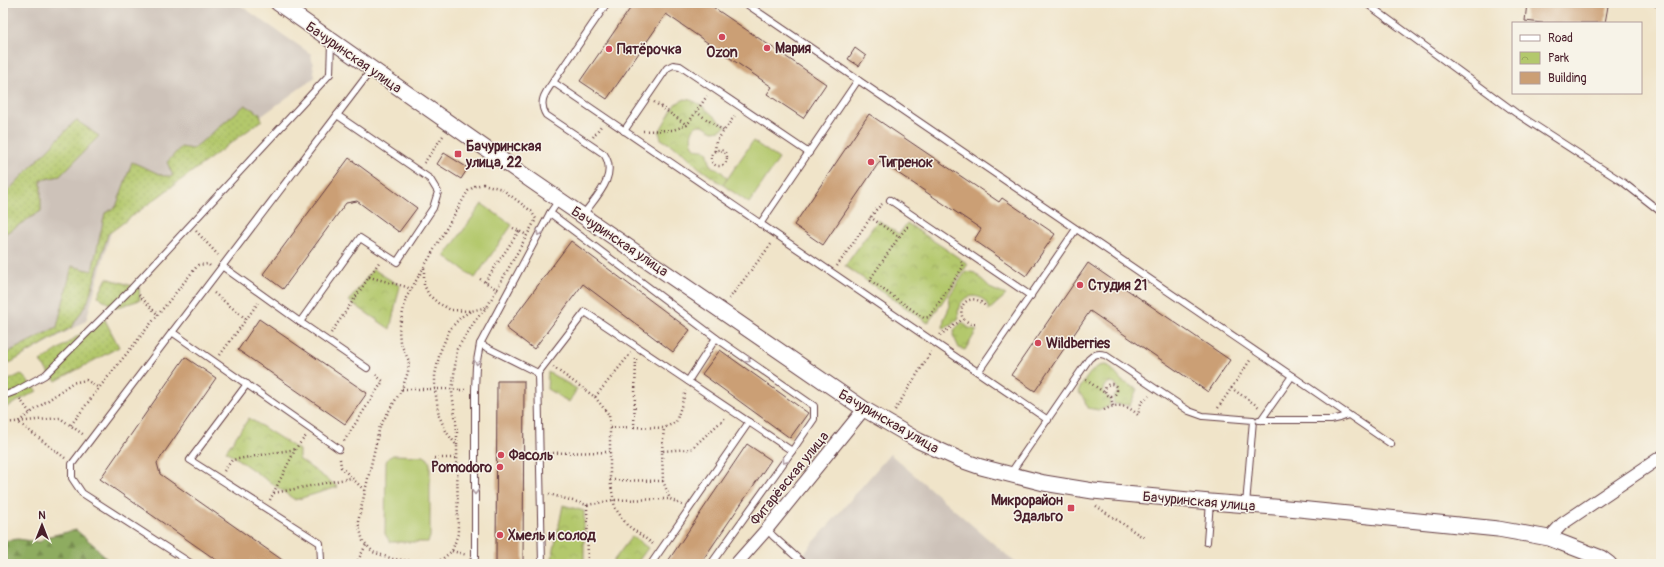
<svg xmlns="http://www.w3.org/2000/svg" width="1664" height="567" font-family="Pangolin,sans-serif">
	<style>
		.industrial { fill: #cdc2b9 }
		.grass { fill: url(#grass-dots); stroke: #7e744c }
		.forest { fill: url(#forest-firs); stroke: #6c6646 }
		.park { fill: url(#park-crowns); stroke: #7e744c }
		.garden { fill: #b3c86c; stroke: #7e744c }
		.building { fill: #cb9f74 }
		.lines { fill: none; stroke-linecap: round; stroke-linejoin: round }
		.service-casing { stroke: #633d43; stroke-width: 8 }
		.minor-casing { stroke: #633d43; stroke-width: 14 }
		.tertiary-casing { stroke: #633d43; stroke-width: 17 }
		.path { stroke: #633d43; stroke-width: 2.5; stroke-dasharray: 1 3; stroke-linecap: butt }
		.service { stroke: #fff; stroke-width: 6 }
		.minor { stroke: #fff; stroke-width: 12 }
		.tertiary { stroke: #fff; stroke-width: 15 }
		.path-bridge { stroke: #633d43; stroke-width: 2.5; stroke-dasharray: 1 3; stroke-linecap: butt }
		.oneway { stroke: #ae9aa0 }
		.poi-dot { fill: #d1495b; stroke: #f7f3e8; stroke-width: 1.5 }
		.labels { text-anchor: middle; stroke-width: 3; stroke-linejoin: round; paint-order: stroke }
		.poi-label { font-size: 14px; font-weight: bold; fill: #4a1f2b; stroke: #f7f3e8; text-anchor: start }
		.street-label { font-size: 14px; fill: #4a1f2b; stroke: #f7f3e8 }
	</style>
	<defs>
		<pattern id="grass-dots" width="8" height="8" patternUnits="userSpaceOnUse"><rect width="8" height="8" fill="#b3c86c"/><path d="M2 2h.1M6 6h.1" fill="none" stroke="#9bab5e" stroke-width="1.8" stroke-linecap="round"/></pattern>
		<pattern id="forest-firs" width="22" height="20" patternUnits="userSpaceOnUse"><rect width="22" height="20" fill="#8eac60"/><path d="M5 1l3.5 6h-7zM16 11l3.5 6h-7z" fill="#768b4f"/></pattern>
		<pattern id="park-crowns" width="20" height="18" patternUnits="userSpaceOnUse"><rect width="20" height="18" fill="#b3c86c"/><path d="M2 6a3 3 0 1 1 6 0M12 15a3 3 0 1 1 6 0" fill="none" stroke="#9bab5e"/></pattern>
	</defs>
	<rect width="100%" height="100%" fill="#f7f3e8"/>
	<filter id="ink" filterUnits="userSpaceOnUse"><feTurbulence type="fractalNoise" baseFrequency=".025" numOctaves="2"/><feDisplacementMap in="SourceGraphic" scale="8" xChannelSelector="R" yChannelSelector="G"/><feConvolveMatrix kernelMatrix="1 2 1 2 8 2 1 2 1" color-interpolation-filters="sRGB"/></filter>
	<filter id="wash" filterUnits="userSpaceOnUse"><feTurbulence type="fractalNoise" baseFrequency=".012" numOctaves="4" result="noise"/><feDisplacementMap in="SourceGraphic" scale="16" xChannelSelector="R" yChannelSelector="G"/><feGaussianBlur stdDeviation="0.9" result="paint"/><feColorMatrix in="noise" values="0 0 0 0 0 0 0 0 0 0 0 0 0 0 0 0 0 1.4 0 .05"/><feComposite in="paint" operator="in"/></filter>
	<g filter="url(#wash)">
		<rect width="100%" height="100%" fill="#f0e4c9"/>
		<g class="industrial">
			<polygon points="3,3 237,3 311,54 315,77 113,225 86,321 3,367"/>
			<polygon points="890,454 1017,564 795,564"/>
		</g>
		<g class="grass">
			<polygon points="245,105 259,113 262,120 108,234 88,301 72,327 3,367 3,355 57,327 72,266 92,271 105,213 116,207 132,162 164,176 173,176 167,162 181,147 193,149"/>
			<polygon points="76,120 99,136 60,176 41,180 41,211 3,235 6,193"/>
			<polygon points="107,278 139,288 140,300 115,308 98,296"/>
			<polygon points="104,318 119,347 56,381 40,362"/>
			<polygon points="21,374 37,391 3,409 3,383"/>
		</g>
		<polygon class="forest" points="76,530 95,546 111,564 3,564 3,541 18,539 40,542 45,537"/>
		<g class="park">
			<path d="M685 99C703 101 712 117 726 126L720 130 713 131C709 130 705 125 701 125 690 124 689 143 695 148 698 151 704 149 707 151L711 166C718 170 723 171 727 179L723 185 698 167 683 152 661 139 659 132 675 104Z"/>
			<polygon points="878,220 899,234 907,223 968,264 928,323 845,266"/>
			<polygon points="373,269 400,286 390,329 349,301"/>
			<path d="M966 271 975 273 992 289 1006 295 989 310C984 287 953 295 959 318L951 325 943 329 944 319 950 306 949 296Z"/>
			<polygon points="962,322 969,328 977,330 965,350 959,348 953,335 954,330"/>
			<path d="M1104 365 1109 366 1122 381 1137 389 1130 405 1114 404 1113 397 1117 394 1118 390 1115 383 1110 382 1104 386C1102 392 1104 396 1110 398V405L1098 410 1087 408 1084 399 1078 391C1085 381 1091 366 1104 365Z"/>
			<polygon points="548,372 577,389 569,402 547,389"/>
			<polygon points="249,418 299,450 299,459 338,487 295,500 226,451"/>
			<polygon points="563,505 584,511 584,564 551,564"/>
			<polygon points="632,536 648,548 636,564 611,564"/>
		</g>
		<g class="garden">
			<polygon points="753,141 779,159 749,203 723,185"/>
			<polygon points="482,204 512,225 475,278 445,256"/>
			<polygon points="393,455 424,456 428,459 430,464 430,537 428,542 390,542 385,534 386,462 388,458"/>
		</g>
		<g id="blocks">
			<g class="building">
				<polygon points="634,3 707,3 826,84 803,118 767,94 772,87 666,14 607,99 580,81"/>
				<polygon points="1527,3 1586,3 1608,6 1605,23 1542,23 1525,21"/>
				<polygon points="855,48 866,56 859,66 848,59"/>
				<polygon points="869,114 999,202 1002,198 1055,234 1026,276 974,240 981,229 880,161 823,245 794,225"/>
				<polygon points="444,153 468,168 461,179 437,164"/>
				<polygon points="349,158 417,208 399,232 357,201 346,203 283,289 263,274"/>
				<polygon points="571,241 690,330 673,352 583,284 534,349 506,328"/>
				<polygon points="1088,263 1230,360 1208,392 1090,311 1035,391 1011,375"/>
				<polygon points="259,319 367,393 345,424 238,350"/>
				<polygon points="720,350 808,413 790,438 702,374"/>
				<polygon points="185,357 216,378 157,463 160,474 288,564 222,564 100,479"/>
				<polygon points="497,381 524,381 523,564 496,564"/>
				<polygon points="747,444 771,460 741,504 700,564 666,564"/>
			</g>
		</g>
	</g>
	<g filter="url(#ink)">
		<use href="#blocks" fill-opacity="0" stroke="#633d43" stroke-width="1"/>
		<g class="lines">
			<defs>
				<g id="service">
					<polyline points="745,3 1292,376 1261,420"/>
					<polyline points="1366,3 1516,113 1624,183 1661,212"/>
					<polyline points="1657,3 1661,4"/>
					<polyline points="553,82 607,3"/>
					<polyline points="624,131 667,68 673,65 680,66 809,153"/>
					<polyline points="890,200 1031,296"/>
					<polyline points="550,213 716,338 814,406 814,419 792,451 711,564"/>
					<path d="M583 215C595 198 619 176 604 154L546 115C538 102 545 93 553 82L1048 420"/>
					<polyline points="760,224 858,80"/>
					<polyline points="222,266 300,322 360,238 397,262 433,208 438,192 430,179 337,115"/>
					<polyline points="300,322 367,368"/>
					<polyline points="172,332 339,449"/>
					<polyline points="480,344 538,373 542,564"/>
					<polyline points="978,372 1076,229"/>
					<polyline points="538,373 585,312 792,451"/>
					<polyline points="1292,376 1391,444"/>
					<polyline points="688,381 716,338"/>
					<polyline points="247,384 190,460 320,543 321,560 318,564"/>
					<polyline points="3,396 16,391 45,375 132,288 330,74 331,43"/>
					<polyline points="1259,420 1331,420 1340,418 1348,415"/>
					<path d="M1010 474 1089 359C1094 354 1098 353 1105 355L1189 411 1203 416 1253 420 1246 505"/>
					<polyline points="767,529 773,536 804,564"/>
					<polyline points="1207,542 1210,502"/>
					<polyline points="192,564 82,493 72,478 72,464 372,69"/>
					<polyline points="471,564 475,558 475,390 476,366 480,344 550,213 559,200"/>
					<polyline points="651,564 749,422"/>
				</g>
				<g id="minor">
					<polyline points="1549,538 1562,524 1661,457"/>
					<polyline points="736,564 767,529 864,409"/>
				</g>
				<polyline id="tertiary" points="278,3 532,181 864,409 919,441 961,460 981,467 1044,483 1093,491 1210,502 1299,509 1498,529 1549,538 1601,558 1609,564"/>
			</defs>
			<use href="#service" class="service-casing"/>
			<use href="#minor" class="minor-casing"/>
			<use href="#tertiary" class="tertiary-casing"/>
			<g class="path">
				<polyline points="654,102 687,125"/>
				<polyline points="696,112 724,131"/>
				<polyline points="643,131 673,130 687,125 707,96"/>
				<polyline points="593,137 601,126"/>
				<circle cx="719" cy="158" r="8"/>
				<polyline points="715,151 716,142 736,114"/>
				<polyline points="424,163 443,136"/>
				<polygon points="483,184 502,189 531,211 536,219 487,307 471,311 461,317 450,329 440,352 435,375 435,389 439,416 447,433 457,446 458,534 452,551 441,560 423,562 393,559 373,552 363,541 358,522 380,426 402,389 408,372 409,361 400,342 399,330 406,298 468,191 475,186"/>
				<polyline points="870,217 899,237 907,227 910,227"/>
				<polyline points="513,228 527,235"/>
				<polyline points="196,231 218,255"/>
				<polyline points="899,237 871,278 871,281 924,318 929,317 963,267 963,264 961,262"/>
				<polyline points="837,266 876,210 882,204"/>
				<polyline points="424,268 424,285 429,295 438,303 451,310 471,311"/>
				<polyline points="369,277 407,287 411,290"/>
				<polyline points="480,279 498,290"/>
				<polyline points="485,282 519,231"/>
				<polyline points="214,293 246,319"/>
				<polyline points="139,295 158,315"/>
				<polyline points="729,299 772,243"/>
				<path d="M975 324H971L963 319C956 302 974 292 985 306"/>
				<polyline points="331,333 380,261"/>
				<polyline points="940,335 963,319"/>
				<polyline points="220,355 258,303"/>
				<polyline points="636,359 634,427 664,428 676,422 686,391"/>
				<polyline points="553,367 595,397 631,353"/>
				<polyline points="1086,380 1105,393"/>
				<circle cx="1111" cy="390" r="6"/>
				<polyline points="1231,388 1259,407"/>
				<polyline points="402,389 450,389"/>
				<polyline points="460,390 467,390"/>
				<polyline points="595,397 609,415 610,428 610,480 615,508 627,525 653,544"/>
				<polyline points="1111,397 1113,406"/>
				<polyline points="20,399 30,413"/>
				<polyline points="1218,408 1251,359"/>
				<polyline points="895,410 931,352"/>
				<path d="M1104 410C1117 403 1128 405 1138 415L1141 403 1149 396"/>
				<polyline points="3,423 60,418 84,435"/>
				<polyline points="71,425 99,388 198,265 208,264 210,266"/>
				<polyline points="610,428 634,427"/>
				<polyline points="344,441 383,381 374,374"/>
				<polyline points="457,445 457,431 452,392 457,349 477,318 487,307"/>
				<polyline points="662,451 664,428"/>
				<polyline points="549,453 610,452"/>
				<polyline points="65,458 18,422 72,383 86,380 99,388"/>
				<polyline points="434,458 457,458"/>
				<polyline points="340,459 341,467 365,491"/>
				<polyline points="224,471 232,460 296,449"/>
				<polyline points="610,480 663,481"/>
				<polyline points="274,493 351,478"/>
				<polyline points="549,494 587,505 613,500 670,499"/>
				<polyline points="270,500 296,448 306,436"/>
				<polyline points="587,505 588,564"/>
				<polyline points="682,505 670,499 663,481 662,451 691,449 725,418"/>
				<polyline points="1096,506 1144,538"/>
				<polyline points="452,551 467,555"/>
				<polyline points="356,564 366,545"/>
			</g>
			<use href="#service" class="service"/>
			<use href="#minor" class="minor"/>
			<use href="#tertiary" class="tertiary"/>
			<polyline class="path-bridge" points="450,389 460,390"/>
		</g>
		<defs><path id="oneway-chevron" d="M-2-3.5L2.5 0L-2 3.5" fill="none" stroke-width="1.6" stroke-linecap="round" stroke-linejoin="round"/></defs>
		<g class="oneway">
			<use href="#oneway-chevron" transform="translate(539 233) rotate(118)"/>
			<use href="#oneway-chevron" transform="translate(748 360) rotate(35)"/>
			<use href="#oneway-chevron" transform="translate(477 362) rotate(98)"/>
			<use href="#oneway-chevron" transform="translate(785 461) rotate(126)"/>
			<use href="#oneway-chevron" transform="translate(475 492) rotate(90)"/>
		</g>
	</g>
	<g class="poi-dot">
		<circle cx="722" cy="37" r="4"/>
		<circle cx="767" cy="48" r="4"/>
		<circle cx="609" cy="49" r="4"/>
		<rect x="454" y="150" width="8" height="8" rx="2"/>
		<circle cx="871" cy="162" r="4"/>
		<circle cx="1080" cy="285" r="4"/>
		<circle cx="1038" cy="343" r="4"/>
		<circle cx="501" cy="455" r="4"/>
		<circle cx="500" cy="467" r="4"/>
		<rect x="1067" y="504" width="8" height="8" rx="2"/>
		<circle cx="500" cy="535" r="4"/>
	</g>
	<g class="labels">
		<g class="poi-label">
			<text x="775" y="53">Мария</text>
			<text x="617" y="54">Пятёрочка</text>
			<text x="722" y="57" text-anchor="middle">Ozon</text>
			<text x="466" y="151">Бачуринская<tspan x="466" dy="16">улица, 22</tspan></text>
			<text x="879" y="167">Тигренок</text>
			<text x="1088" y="290">Студия 21</text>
			<text x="1046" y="348">Wildberries</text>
			<text x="509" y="460">Фасоль</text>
			<text x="492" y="472" text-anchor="end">Pomodoro</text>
			<text x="1063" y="505" text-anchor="end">Микрорайон<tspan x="1063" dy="16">Эдальго</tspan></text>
			<text x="508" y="540">Хмель и солод</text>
		</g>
		<g class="street-label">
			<text transform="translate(354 57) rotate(35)" y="5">Бачуринская улица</text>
			<text transform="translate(620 241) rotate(34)" y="5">Бачуринская улица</text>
			<text transform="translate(889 421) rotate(30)" y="5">Бачуринская улица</text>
			<text transform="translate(789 478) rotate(-51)" y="5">Фитарёвская улица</text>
			<text transform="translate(1199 501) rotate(5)" y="5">Бачуринская улица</text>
		</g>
	</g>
	<rect width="1664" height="567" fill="none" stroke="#f7f3e8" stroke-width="16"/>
	<rect x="1512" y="22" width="130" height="72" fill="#f7f3e8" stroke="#b29e9c"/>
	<rect x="1520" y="35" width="20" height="6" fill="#ffffff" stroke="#b29e9c"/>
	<text x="1548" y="42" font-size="12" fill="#4a1f2b">Road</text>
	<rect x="1520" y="52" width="20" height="12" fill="url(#park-crowns)" stroke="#b29e9c"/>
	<text x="1548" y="62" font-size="12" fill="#4a1f2b">Park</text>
	<rect x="1520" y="72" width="20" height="12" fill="#cb9f74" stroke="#b29e9c"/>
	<text x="1548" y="82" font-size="12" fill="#4a1f2b">Building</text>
	<g transform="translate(42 525)" stroke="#f7f3e8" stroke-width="3" paint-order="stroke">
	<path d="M0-3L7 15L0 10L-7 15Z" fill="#4a1f2b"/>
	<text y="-6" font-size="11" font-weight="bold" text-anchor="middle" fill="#4a1f2b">N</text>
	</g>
</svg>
